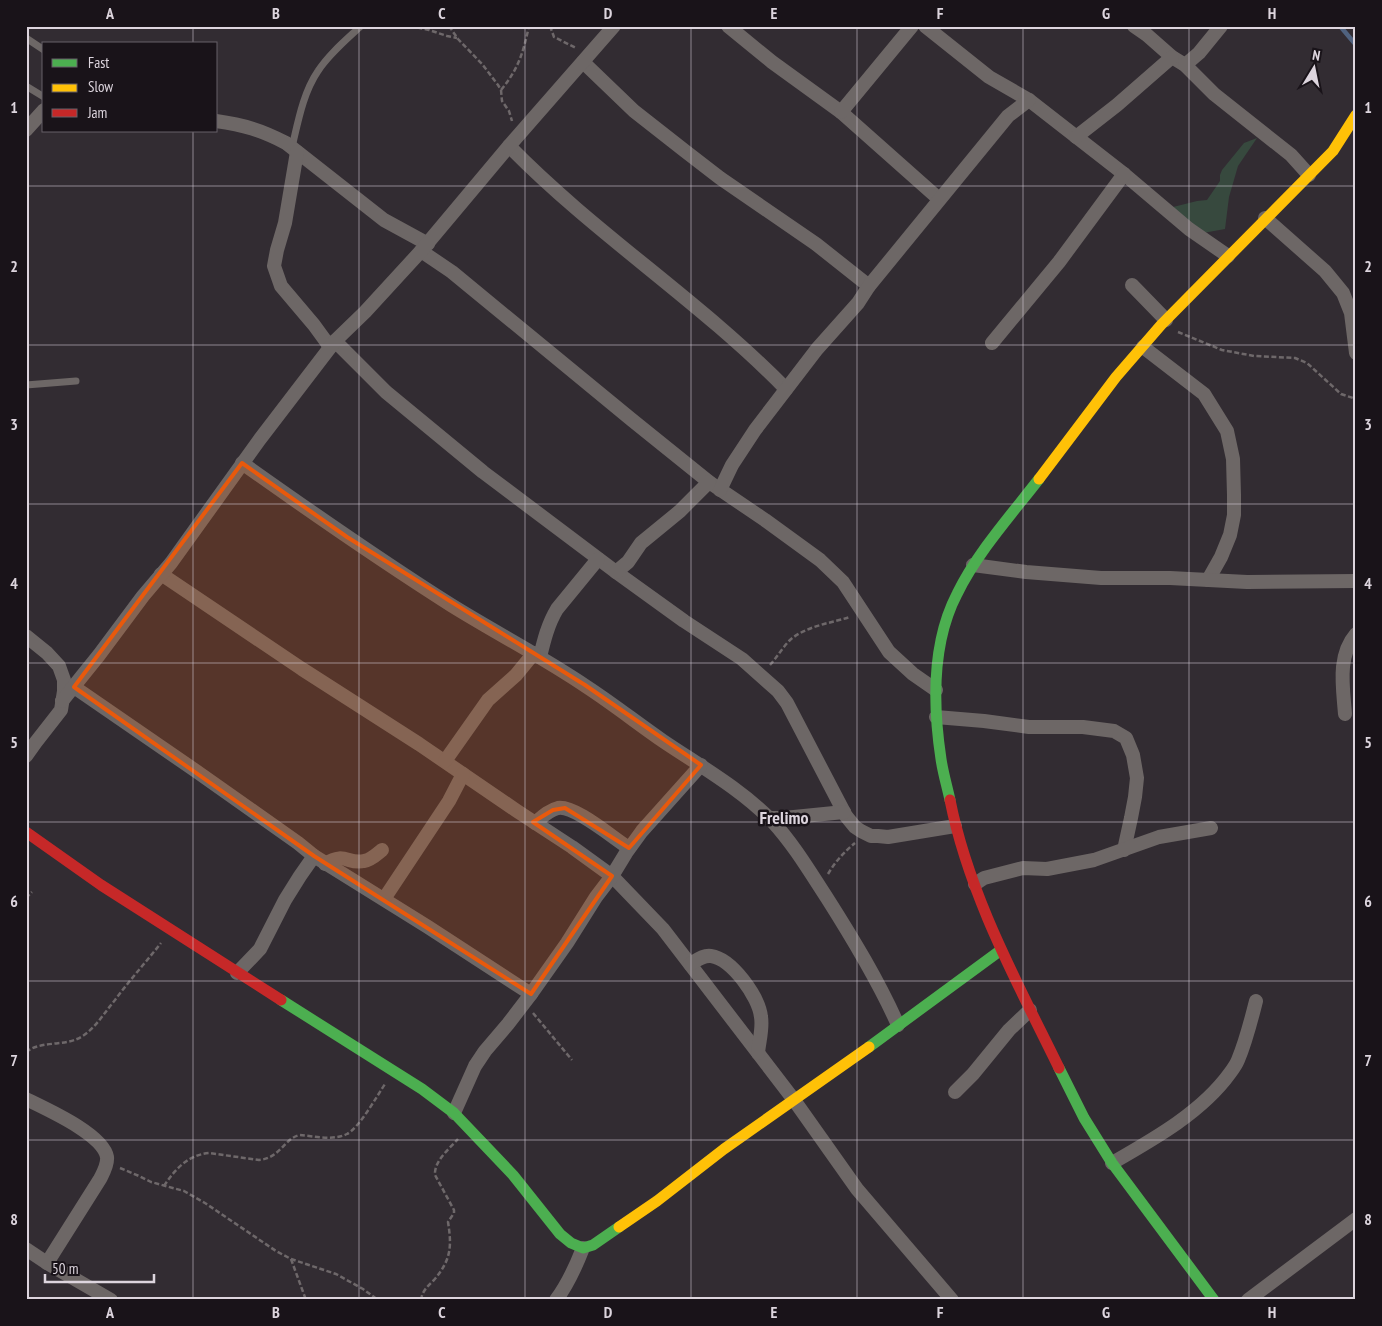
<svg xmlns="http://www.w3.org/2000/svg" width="1382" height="1326" font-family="'PT Sans Narrow',sans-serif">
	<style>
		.green { fill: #37493e }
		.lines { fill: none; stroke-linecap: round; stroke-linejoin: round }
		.stream { stroke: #50627f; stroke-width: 4.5 }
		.path { stroke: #6e686a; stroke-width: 2.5; stroke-dasharray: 5 2.5; stroke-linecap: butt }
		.lane { stroke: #6d6766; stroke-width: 7 }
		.street { stroke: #6d6766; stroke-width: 14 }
		.fast { stroke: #4caf50; stroke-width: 11 }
		.slow { stroke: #ffc107; stroke-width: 11 }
		.jam { stroke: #c62828; stroke-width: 11 }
		.marked { fill: #e8590c; fill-opacity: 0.2; stroke: #e8590c; stroke-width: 4; stroke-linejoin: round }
		.grid { fill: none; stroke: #ddd5de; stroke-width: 1; stroke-opacity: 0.55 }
		.labels { text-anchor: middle; stroke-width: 5; stroke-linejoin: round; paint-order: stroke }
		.district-label { font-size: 18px; font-weight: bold; fill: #ddd5de; stroke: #191319 }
		.neatline { fill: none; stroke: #ddd5de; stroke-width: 2 }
		.grid-label { font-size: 16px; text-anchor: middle; font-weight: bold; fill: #ddd5de }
	</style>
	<rect width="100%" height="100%" fill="#322c32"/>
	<polygon class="green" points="1257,138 1238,166 1229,197 1225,229 1203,233 1169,208 1197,201 1207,200 1220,181 1220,175 1222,170 1244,143"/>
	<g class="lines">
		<polyline class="stream" points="1340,26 1356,45"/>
		<g class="path">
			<polyline points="410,26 429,30 447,36 457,38"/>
			<polyline points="449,26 458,39 482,64 498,85 501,90 502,101 509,111 512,121"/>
			<polyline points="550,26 554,37 576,48"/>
			<path d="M501 90C519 68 523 53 529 26"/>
			<polyline points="1178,332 1222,350 1254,356 1295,358 1307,363 1341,394 1356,399"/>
			<path d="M770 665C777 657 783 647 790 640 806 626 831 623 850 617"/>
			<path d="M828 874C835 862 844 852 855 843"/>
			<polyline points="26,898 32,892"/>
			<polyline points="533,1013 572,1060"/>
			<path d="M26 1052C42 1040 64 1047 81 1037 96 1028 104 1013 115 1000 129 981 146 962 161 943"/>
			<polyline points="120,1168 139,1176 151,1182 184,1191 205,1203 276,1251 291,1259 336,1274 363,1289 378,1300"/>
			<path d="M164 1186C175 1169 188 1155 209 1153L259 1160C281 1158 284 1138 300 1135 314 1136 333 1141 347 1134 359 1128 377 1096 385 1084"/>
			<polyline points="291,1259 306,1300"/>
			<path d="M421 1300C422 1291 428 1286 434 1280 451 1260 452 1247 448 1222L454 1213V1210L435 1175C434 1161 449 1149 458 1139"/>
		</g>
		<g class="lane">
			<polyline points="26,38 44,50"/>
			<polyline points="26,86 44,97"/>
			<path d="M292 147C298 122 303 93 318 71 329 54 346 40 361 26"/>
			<polyline points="26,385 76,381"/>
		</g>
		<g class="street">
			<polyline points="728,26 772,62 841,112 939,199"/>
			<polyline points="925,26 989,77 1029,100 1124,174 1189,229 1228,256"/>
			<polyline points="1134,26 1147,35 1172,57 1185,65 1214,94 1291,155 1309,175"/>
			<polyline points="583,62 634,111 685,151 720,178 816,244 869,286"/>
			<polyline points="1185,65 1199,53 1221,26"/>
			<polyline points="841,112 912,26"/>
			<path d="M216 121C244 125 261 130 286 143L384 220 428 244"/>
			<polyline points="26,130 44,110"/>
			<polyline points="1076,137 1117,105 1172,57"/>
			<path d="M509 146C595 234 700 301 786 389"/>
			<polyline points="297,152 285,223 277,250 274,266 281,286 314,325 330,347"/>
			<polyline points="1265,218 1325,271 1343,293 1351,313 1356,353"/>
			<polyline points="421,251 452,272 632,420 709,482 765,520 820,560 843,582 889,652 913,674 936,690"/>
			<polyline points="1132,285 1166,320"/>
			<polyline points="335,341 386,392 483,472 616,572 684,621 742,659 778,691 787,703 846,816 855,827 861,831 871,836 878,836 888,837 955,826"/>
			<polyline points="992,343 1059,262 1124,174"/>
			<polyline points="1143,347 1204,394 1227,431 1233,459 1234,495 1234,515 1230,535 1221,557 1208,580"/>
			<path d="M242 463C311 512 380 560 451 605 496 633 543 657 587 687 613 704 637 723 663 741 700 766 741 789 773 822 794 845 810 872 827 898 853 939 878 980 898 1025"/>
			<polyline points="720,490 732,465 755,430 817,349 858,303 869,286 1008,116 1029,100"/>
			<polyline points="973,565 1026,572 1101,578 1170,578 1247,582 1356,581"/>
			<polyline points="616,572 628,562 641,543 680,511 709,482"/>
			<polyline points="161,574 302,669 419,744 517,811 572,847 612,876 663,929 794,1100 857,1189 952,1300"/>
			<polyline points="26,636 47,653 59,666 64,680 64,691 61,710 36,742 26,756"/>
			<path d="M540 657C544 640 548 624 557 609L598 559"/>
			<polyline points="74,687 196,771 298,843 314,856 428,927 531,994"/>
			<polyline points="62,701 99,655 143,596 171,563 260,439 335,341 365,312 421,251 509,146 614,26"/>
			<path d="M1345 714C1343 687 1337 656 1356 634"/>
			<polyline points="936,717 984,721 1029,727 1083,727 1114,731 1126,738 1133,755 1137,778 1135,797 1131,818 1124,850"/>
			<polyline points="445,761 488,700 516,675 534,653"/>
			<polyline points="768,818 784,818 844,812"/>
			<path d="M535 823C542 817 549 810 558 808 575 805 614 839 629 848"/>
			<path d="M325 864C345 851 348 865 364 861 371 860 377 854 382 850"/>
			<polyline points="975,884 984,878 1023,868 1047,869 1094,860 1159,837 1211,828"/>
			<polyline points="384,899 449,801 463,774"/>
			<path d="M690 964C697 960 703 955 711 956 732 959 759 997 761 1017 763 1028 759 1042 758 1053"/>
			<polyline points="237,973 260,949 285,900 300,876 314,856"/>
			<polyline points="955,1092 973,1074 1009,1030 1030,1010"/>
			<path d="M26 1099C46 1109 103 1134 107 1157 108 1165 103 1173 100 1179L47 1263"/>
			<polyline points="454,1113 475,1066 485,1051 508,1024 531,994 567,943 596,897 612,876 626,853 642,831 701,765"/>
			<path d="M1112 1163C1154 1139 1202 1112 1230 1073 1233 1069 1236 1065 1238 1060 1246 1041 1251 1021 1256 1001"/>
			<polyline points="26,1249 47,1263 111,1300"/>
			<path d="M556 1300C568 1284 576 1266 583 1248"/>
			<polyline points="1248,1300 1356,1219"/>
		</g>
		<g class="fast">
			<path d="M950 800C947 786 943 773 941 759 933 706 932 642 957 594 977 553 1011 515 1039 479"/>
			<polyline points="281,1000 422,1089 454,1113 513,1175 560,1234 571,1243 583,1248 593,1245 619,1227"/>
			<polyline points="869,1047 1001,950"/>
			<polyline points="1059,1068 1084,1118 1112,1163 1214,1300"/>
		</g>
		<g class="slow">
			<polyline points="1039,479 1116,377 1161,325 1333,151 1356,115"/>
			<polyline points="619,1227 657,1201 724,1149 869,1047"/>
		</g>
		<g class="jam">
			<path d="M950 800C969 895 1017 982 1059 1068"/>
			<polyline points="26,832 101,885 281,1000"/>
		</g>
	</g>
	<path class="marked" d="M242 463 347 537 585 685 701 765 629 848 565 808 553 810 533 822 612 876 531 994 314 856 74 687Z"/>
	<path class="grid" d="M193 26V44M359 26V1300M525 26V1300M691 26V1300M857 26V1300M1023 26V1300M1189 26V1300M193 131V1300M26 186H1356M26 345H1356M26 504H1356M26 663H1356M26 822H1356M26 981H1356M26 1140H1356"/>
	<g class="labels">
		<g class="district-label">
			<text x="784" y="824">Frelimo</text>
		</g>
	</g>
	<rect width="1382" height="1326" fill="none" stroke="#191319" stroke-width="55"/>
	<rect x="42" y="42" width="175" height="90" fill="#191319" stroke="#676168"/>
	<rect x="52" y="59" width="25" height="8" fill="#4caf50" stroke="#676168"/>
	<text x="88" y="68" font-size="15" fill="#ddd5de">Fast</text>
	<rect x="52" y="84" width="25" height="8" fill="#ffc107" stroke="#676168"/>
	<text x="88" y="92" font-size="15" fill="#ddd5de">Slow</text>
	<rect x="52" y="109" width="25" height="8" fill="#c62828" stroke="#676168"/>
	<text x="88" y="118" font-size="15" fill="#ddd5de">Jam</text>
	<g transform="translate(1314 68) rotate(10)" stroke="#191319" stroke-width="4" paint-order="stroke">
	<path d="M0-4L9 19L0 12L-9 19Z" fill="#ddd5de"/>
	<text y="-8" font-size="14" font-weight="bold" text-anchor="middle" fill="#ddd5de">N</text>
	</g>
	<path d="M45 1274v8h109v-8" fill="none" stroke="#ddd5de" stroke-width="2.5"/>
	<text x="52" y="1274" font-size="15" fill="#ddd5de" stroke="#191319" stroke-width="4" paint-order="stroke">50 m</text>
	<rect x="28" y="28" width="1326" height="1270" class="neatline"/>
	<g class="grid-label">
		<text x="110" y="19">A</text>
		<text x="276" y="19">B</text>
		<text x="442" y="19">C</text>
		<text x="608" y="19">D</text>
		<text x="774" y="19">E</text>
		<text x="940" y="19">F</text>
		<text x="1106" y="19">G</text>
		<text x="1272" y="19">H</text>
		<text x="14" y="113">1</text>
		<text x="1368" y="113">1</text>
		<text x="14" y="272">2</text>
		<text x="1368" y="272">2</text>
		<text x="14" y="430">3</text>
		<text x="1368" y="430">3</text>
		<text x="14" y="589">4</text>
		<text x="1368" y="589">4</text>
		<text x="14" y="748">5</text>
		<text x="1368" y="748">5</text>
		<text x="14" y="907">6</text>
		<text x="1368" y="907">6</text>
		<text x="14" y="1066">7</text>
		<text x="1368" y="1066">7</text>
		<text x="14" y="1225">8</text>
		<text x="1368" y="1225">8</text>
		<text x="110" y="1318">A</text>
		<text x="276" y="1318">B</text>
		<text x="442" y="1318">C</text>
		<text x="608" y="1318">D</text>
		<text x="774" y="1318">E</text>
		<text x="940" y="1318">F</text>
		<text x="1106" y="1318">G</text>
		<text x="1272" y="1318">H</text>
	</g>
</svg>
